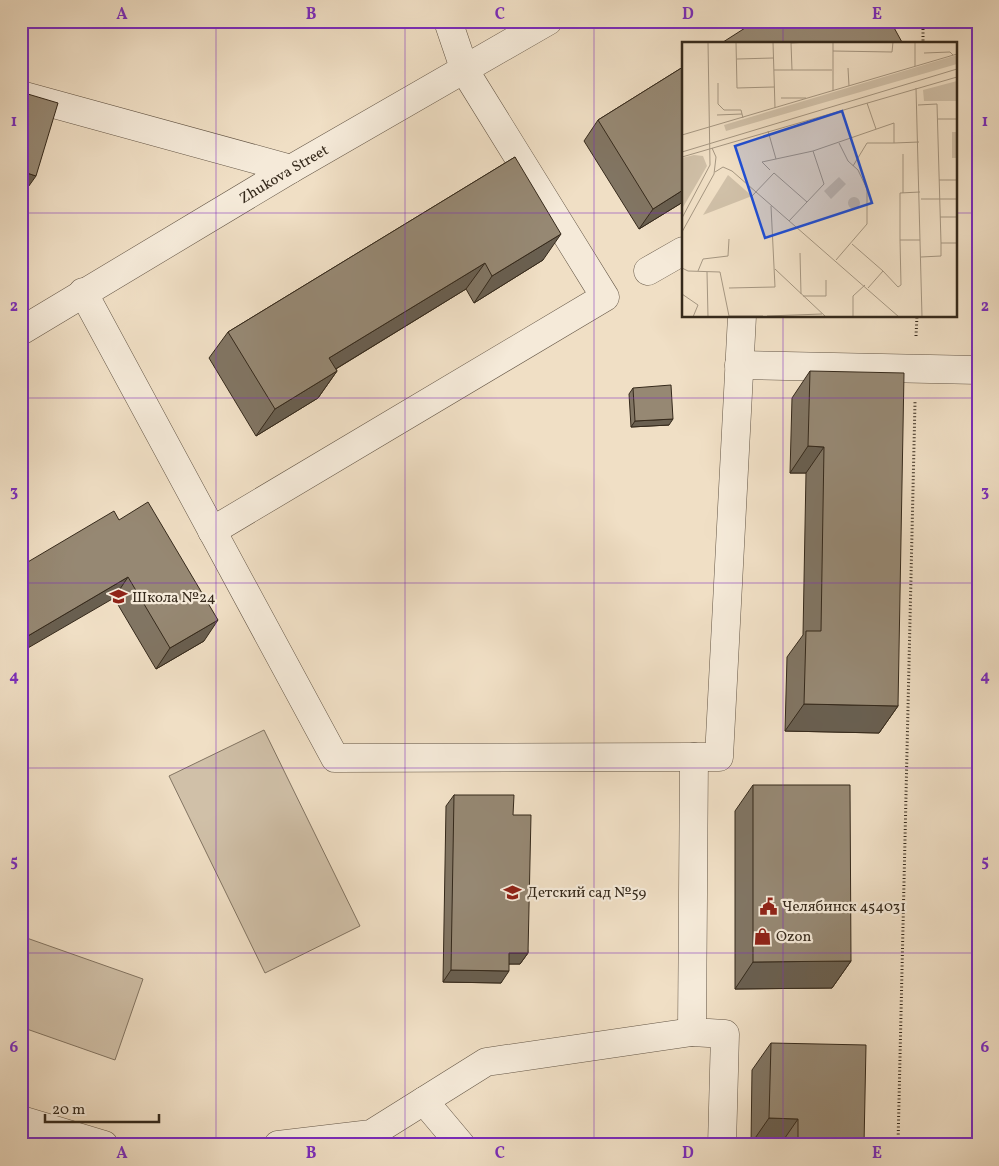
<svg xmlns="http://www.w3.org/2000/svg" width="999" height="1166" font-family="Vollkorn,serif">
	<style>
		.green { fill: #d0c0a8; stroke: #827462 }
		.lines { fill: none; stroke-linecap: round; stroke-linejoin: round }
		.minor-casing { stroke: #645646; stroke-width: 29 }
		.path { stroke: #35291b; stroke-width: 3; stroke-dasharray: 1 2.5; stroke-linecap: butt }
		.minor { stroke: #f5ead9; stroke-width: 28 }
		.wall { fill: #817563; stroke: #35291b }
		.shaded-wall { fill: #695f50; stroke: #35291b }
		.building { fill: #968873; stroke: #35291b }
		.grid { fill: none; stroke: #7b2cbf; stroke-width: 1; stroke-opacity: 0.55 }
		.labels { text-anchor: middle; stroke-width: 4.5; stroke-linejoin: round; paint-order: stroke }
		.street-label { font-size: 15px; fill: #35291b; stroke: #f5ead9 }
		.poi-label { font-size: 15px; fill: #35291b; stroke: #f5ead9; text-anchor: start }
		.inset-road { fill: none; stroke: #a59681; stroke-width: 1 }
		.view { fill: #1d4ed8; fill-opacity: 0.15; stroke: #1d4ed8; stroke-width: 2.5 }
		.inset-edge { fill: none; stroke: #35291b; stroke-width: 2.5 }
		.neatline { fill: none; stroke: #7b2cbf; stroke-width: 2 }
		.grid-label { font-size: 16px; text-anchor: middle; font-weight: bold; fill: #7b2cbf }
	</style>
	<rect width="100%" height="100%" fill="#f0dfc5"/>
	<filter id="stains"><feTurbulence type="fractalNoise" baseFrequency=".004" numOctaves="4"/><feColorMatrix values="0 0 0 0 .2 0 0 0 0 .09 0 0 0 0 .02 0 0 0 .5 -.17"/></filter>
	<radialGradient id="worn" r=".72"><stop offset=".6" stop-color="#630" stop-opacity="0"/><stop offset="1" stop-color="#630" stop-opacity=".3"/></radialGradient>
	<g class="green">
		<polygon points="264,730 360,926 265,973 169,776"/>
		<polygon points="21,936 143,979 115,1060 21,1027"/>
	</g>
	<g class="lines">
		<defs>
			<g id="minor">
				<polyline points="21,95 291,169"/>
				<polyline points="648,271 683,251"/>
				<polyline points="83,292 335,758 694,757"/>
				<path id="s1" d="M21 331 291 169 548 21"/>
				<polyline points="739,365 978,370"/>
				<polyline points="212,531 605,297 465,71 448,21"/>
				<polyline points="424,1101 461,1145"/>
				<polyline points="21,1120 104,1145"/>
				<polyline points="278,1145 371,1134 486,1062 692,1032"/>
				<polyline points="722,1145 725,1034 692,1032 694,757 719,757 742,316"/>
			</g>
		</defs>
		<use href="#minor" class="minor-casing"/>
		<g class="path">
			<polyline points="923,44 923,21"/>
			<polyline points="916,336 917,316"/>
			<polyline points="898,1145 915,402"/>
		</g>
		<use href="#minor" class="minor"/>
	</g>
	<g class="wall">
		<polygon points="683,67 683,202 639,229 584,141 598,120"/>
		<polygon points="515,157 543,260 474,303 466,289 336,369 337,371 318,398 256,436 209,358 228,332"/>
		<polygon points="810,371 898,706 879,733 785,731 787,657 803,635 806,473 790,473 792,398"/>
		<polygon points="633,388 669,425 631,427 629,394"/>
		<polygon points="119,520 204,641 156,669 114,598"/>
		<polygon points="753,785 851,961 832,988 735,989 735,811"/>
		<polygon points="454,795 513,815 528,953 520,964 509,964 501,983 443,982 446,806"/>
		<polygon points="771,1043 864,1145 751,1144 752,1070"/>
	</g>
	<g class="shaded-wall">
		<polygon points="21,171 36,176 21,197"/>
		<polygon points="683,190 683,202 639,229 653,209"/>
		<polygon points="561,234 543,260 474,303 492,276"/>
		<polygon points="485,263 466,289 311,384 329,358"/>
		<polygon points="337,371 318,398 256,436 275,409"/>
		<polygon points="673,419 669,425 631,427 635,421"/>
		<polygon points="808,446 824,447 806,473 790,473"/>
		<polygon points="128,577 114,598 21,652 21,640"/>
		<polygon points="218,620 204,641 156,669 170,648"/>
		<polygon points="804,704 898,706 879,733 785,731"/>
		<polygon points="509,953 528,953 520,964 501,964"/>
		<polygon points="851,961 832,988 735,989 753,962"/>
		<polygon points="451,970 509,971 501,983 443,982"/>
		<polygon points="769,1118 798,1119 780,1145 751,1144"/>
	</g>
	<g class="building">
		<polygon points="756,21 863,21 892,24 903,44 720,44"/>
		<polygon points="683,67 683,190 653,209 598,120"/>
		<polygon points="21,92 58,103 36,176 21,171"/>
		<polygon points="515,157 561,234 492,276 485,263 329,358 337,371 275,409 228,332"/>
		<polygon points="810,371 904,373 898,706 804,704 806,631 821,631 824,447 808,446"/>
		<polygon points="671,385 673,419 635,421 633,388"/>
		<polygon points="148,502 218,620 170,648 128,577 21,640 21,566 114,511 119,520"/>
		<polygon points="753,785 850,785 851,961 753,962"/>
		<polygon points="454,795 514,795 513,815 531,815 528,953 509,953 509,971 451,970"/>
		<polygon points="771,1043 866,1045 864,1145 798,1145 798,1119 769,1118"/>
	</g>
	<path class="grid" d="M216 21V1145M405 21V1145M594 21V1145M783 21V44M21 213H683M955 213H978M783 316V1145M21 398H978M21 583H978M21 768H978M21 953H978"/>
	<defs>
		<symbol id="school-bare" viewBox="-9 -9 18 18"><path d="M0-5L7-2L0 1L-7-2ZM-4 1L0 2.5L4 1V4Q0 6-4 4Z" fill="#8f2418" stroke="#f5ead9" stroke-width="2.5" paint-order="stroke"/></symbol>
		<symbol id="civic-bare" viewBox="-9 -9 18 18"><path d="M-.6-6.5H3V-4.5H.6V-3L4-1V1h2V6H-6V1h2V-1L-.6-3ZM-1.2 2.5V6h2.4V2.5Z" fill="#8f2418" stroke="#f5ead9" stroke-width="2.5" paint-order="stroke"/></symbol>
		<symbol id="shop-bare" viewBox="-9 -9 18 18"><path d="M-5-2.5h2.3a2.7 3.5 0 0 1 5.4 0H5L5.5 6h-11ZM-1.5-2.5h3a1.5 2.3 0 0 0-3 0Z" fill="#8f2418" stroke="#f5ead9" stroke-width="2.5" paint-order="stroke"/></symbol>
	</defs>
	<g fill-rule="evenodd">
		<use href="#school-bare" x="106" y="584" width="25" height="25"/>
		<use href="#school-bare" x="500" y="880" width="25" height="25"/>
		<use href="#civic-bare" x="756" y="894" width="25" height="25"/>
		<use href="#shop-bare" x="750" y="924" width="25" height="25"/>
	</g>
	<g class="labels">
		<g class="street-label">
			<text dy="5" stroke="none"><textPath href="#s1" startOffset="306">Zhukova Street</textPath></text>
		</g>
		<g class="poi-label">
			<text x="132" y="602">Школа №24</text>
			<text x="527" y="897">Детский сад №59</text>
			<text x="782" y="911">Челябинск 454031</text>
			<text x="776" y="941">Ozon</text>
		</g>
	</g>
	<g transform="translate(682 42)">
		<rect width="275" height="275" fill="#f0dfc5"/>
		<path d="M275 13V22L44 89 42 83ZM275 39V59H242L241 48ZM270 90H275V116H270ZM12 113 21 114 25 124 0 167V116ZM46 133 70 154 21 173ZM157 135 164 142 149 157 142 149ZM166 161a6 6 0 1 1 12 0a6 6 0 1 1-12 0Z" fill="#d0c0a8"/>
		<path class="inset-road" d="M54 0 55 46 92 45M91 0 93 66M151 0V49M233 0V24M151 9 210 10 211 0M242 11 268 10 271 13M55 17 91 16M166 26 167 44M92 28H150M110 28 109 1 126 0M0 29V74M36 41V62L42 68H59L61 76M234 46 240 275M99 56H124M185 61 194 87M236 63 255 62 259 201V214L239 215M35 73 60 72M256 77H275M86 89 94 117M0 93 275 12M0 110 275 27M221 112V151M0 115 275 35M171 124 185 101H212M88 128 80 120 131 109 212 81V101L237 100M33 130 41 125 50 129 217 275M257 138H275M70 154 92 131 125 160M239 157H275M258 175H275M0 176 28 123 26 0M107 179 142 142 131 109M0 190 32 132 34 115 30 106M218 198V151L238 150M259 201H275M170 202 201 229M118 211 119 252M154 218 185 182V147L176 128 166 119 157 101M0 226 6 229 38 230 47 274H81M93 227 144 275M16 229 21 217 46 214 47 197M25 230 26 275M47 246 93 245 89 164M186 246 201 229 216 245 219 243 218 198H238M0 252 16 263 11 275M121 254H144V238M85 274 140 272M171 275V254L183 243"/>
		<path class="view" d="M160 69 190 161 83 196 53 104Z"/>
		<rect width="275" height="275" class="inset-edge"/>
	</g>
	<rect width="999" height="1166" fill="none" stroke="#f0dfc5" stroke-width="55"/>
	<path d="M45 1114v8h114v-8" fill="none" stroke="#35291b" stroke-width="2.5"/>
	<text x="52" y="1114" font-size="15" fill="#35291b" stroke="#f5ead9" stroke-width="4" paint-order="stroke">20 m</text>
	<rect x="28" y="28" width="944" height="1110" class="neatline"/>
	<g class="grid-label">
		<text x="122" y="19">A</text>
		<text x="311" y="19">B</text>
		<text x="500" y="19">C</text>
		<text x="688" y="19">D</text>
		<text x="877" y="19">E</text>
		<text x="14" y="126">1</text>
		<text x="985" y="126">1</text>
		<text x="14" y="311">2</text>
		<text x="985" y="311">2</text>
		<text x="14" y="496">3</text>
		<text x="985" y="496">3</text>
		<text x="14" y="681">4</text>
		<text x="985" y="681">4</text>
		<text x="14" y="866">5</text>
		<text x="985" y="866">5</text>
		<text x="14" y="1052">6</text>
		<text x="985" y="1052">6</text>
		<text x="122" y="1158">A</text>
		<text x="311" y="1158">B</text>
		<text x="500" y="1158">C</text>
		<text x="688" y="1158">D</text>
		<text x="877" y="1158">E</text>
	</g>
	<rect width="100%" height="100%" filter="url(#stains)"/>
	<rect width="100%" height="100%" fill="url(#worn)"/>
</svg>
